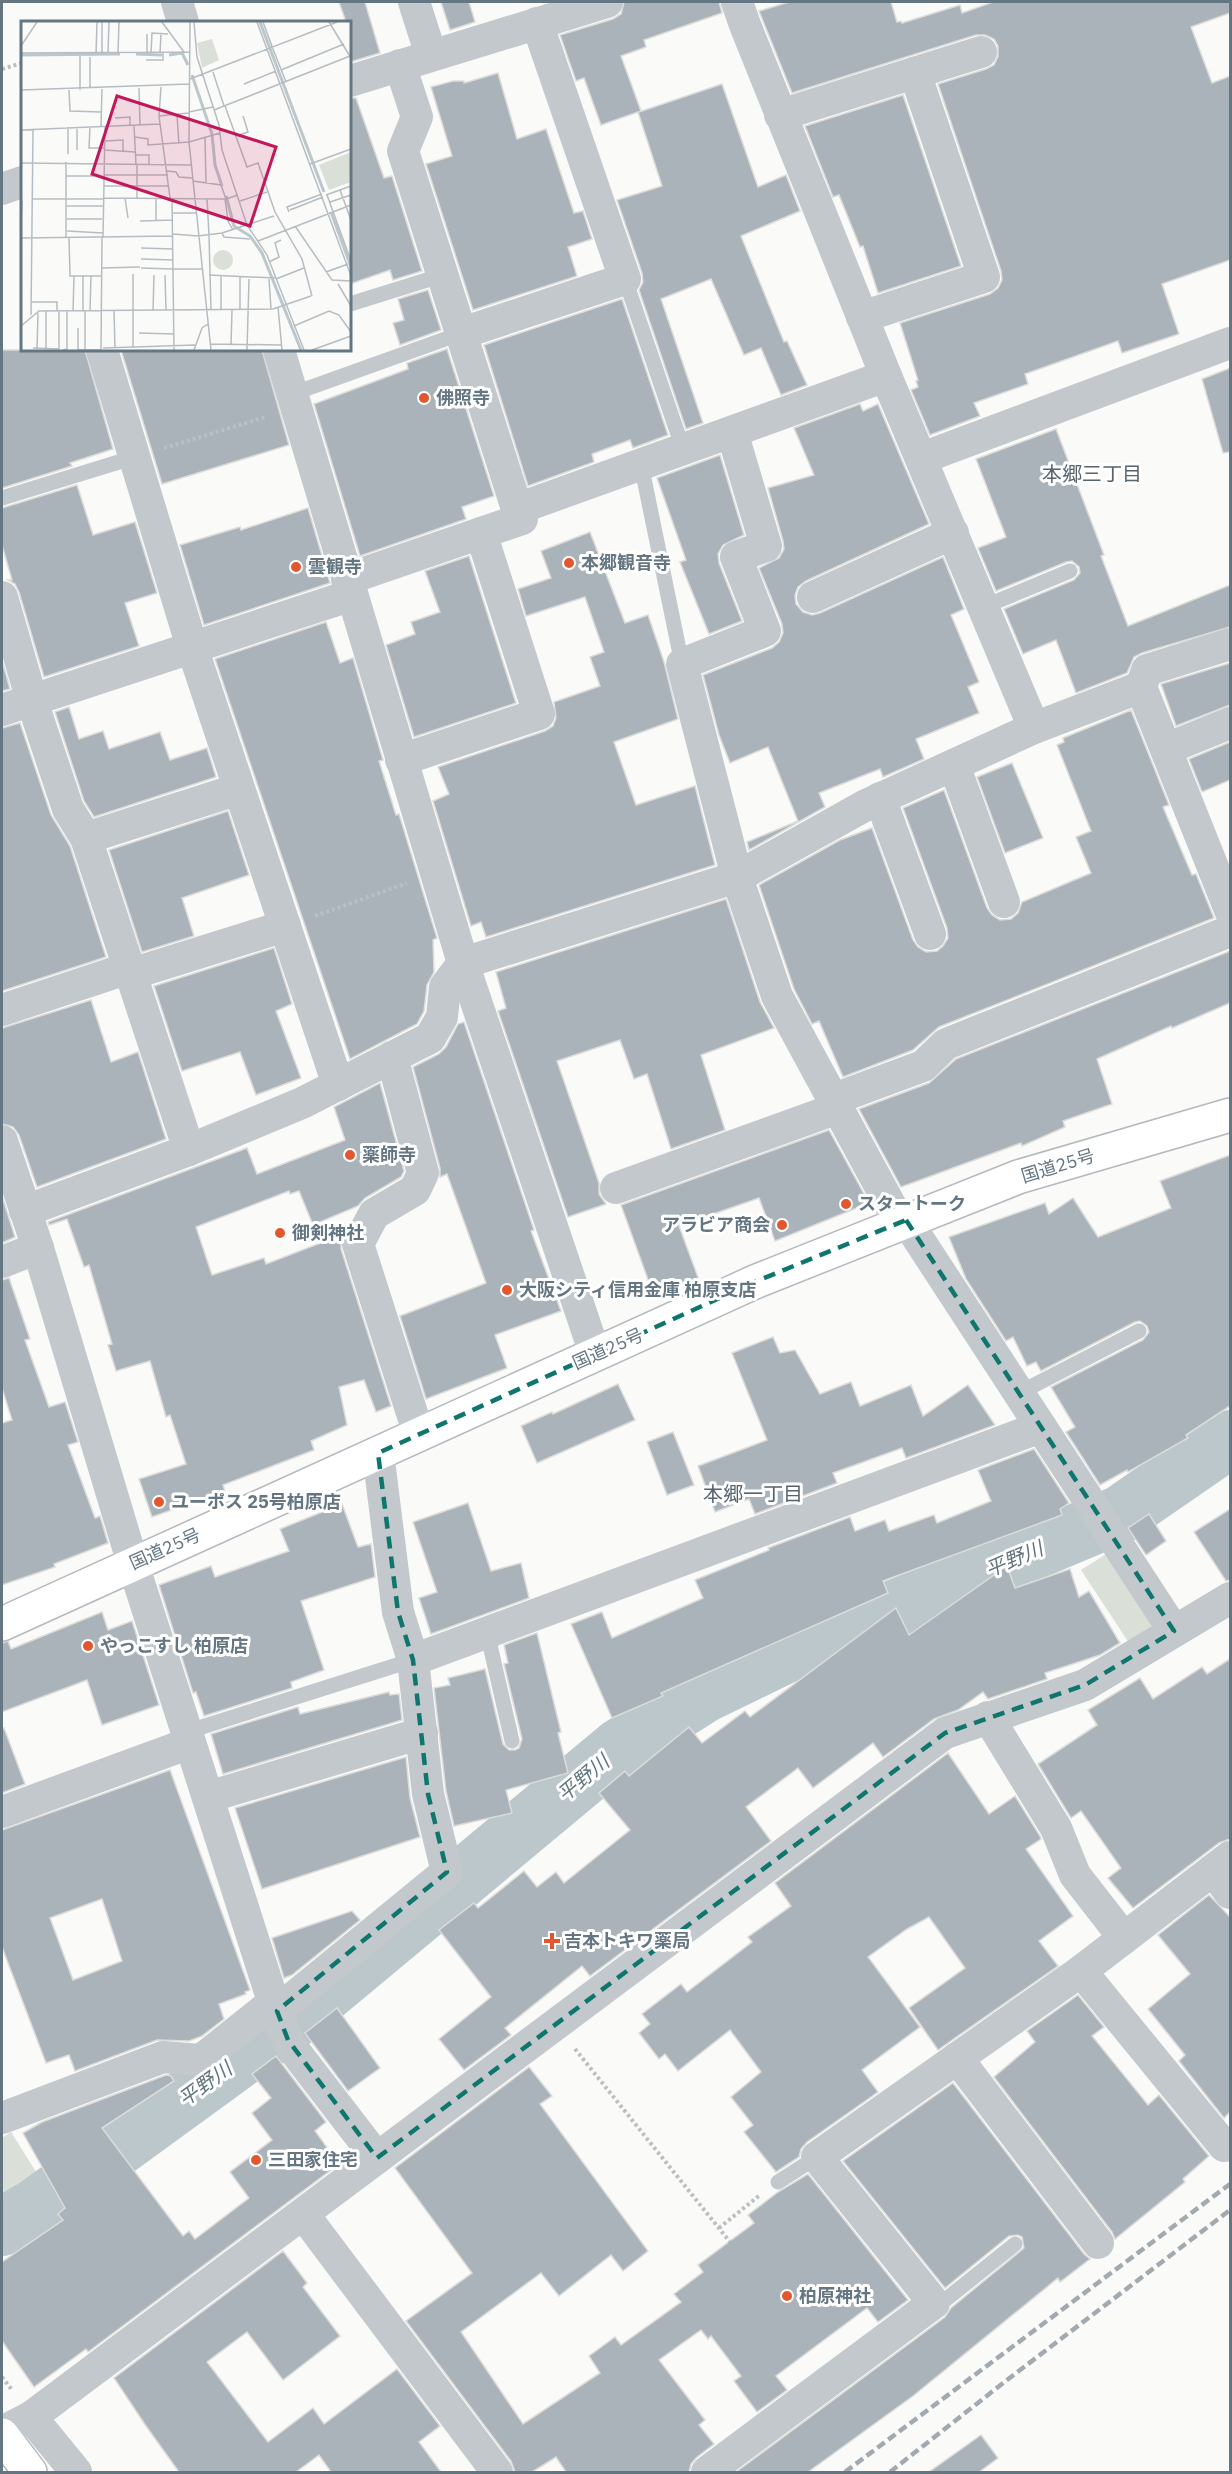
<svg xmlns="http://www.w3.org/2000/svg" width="1232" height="2474" font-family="'IBM Plex Sans','Noto Sans JP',sans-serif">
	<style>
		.green { fill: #dadfd7 }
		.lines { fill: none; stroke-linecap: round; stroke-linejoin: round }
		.river { stroke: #bbc7cb; stroke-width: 58 }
		.building { fill: #aab3b9; stroke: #dcdcda; stroke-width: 1.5; fill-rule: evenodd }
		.trunk-casing { stroke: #b4b9bd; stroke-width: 36 }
		.path { stroke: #bbbfc2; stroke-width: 4; stroke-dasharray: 3 3; stroke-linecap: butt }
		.service { stroke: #c3c8cc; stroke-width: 15 }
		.minor { stroke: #c3c8cc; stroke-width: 32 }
		.trunk { stroke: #fff; stroke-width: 33 }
		.rail { stroke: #a2aab0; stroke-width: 4.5; stroke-dasharray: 9 4.5; stroke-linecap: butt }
		.marked { fill: none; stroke: #0f766e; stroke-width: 4.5; stroke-dasharray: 12 8; stroke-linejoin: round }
		.poi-dot { fill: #e4572e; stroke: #fff; stroke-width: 2 }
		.labels { text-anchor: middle; stroke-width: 6; stroke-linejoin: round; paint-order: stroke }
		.poi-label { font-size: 18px; font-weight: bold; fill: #657683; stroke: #fff; text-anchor: start }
		.street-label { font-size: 18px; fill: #657683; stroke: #fff }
		.neighbourhood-label { font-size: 20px; fill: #57646e; stroke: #fff }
		.water-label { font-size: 20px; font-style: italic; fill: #60757c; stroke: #fff }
		.inset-river { fill: none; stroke: #bbc7cb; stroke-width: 3 }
		.inset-road { fill: none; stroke: #b5bdc2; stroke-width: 1.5 }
		.view { fill: #c2185b; fill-opacity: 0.15; stroke: #c2185b; stroke-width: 3 }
		.inset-edge { fill: none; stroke: #657683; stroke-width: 3 }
	</style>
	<rect width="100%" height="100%" fill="#fafaf8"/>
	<g class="green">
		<polygon points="1111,1551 1160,1627 1131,1646 1081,1570"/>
		<polygon points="11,2132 41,2180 2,2203 2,2138"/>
	</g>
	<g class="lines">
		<polyline class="river" points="2,2227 36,2207 290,2022 620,1747 704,1694 782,1656 1121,1514 1230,1439"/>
	</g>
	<g class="building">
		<polygon points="339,2 365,2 380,53 350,62 350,22 346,22"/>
		<polygon points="441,2 469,2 475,22 450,30"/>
		<polygon points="624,2 719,2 722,13 644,40 646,47 621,56 641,111 639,112 722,84 758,187 786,175 800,211 741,236 784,342 787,341 807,385 781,395 761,348 744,355 711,279 661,299 703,423 686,429 639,290 643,282 642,273 617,200 662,186 638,112 601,125 584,78 576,81 560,35 613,19 621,14"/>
		<polygon points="789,2 891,2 897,22 901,21 902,23 960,5 962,13 993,2 1230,2 1230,13 1191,27 1212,83 1230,76 1230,260 1162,284 1179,334 1122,353 1118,341 1025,374 1028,384 974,403 980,416 930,435 911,390 918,387 916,381 918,380 900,323 990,294 998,288 1002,280 1001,271 938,84 986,69 994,65 998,56 998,46 994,39 985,35 976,35 792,93 759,11"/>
		<polygon points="498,73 517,139 546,129 574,213 583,211 592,239 568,247 577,276 473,310 426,164 452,156 431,87 453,81 464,81 464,83"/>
		<polygon points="903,95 961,266 878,293 863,246 860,247 839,195 833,197 805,126"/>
		<polygon points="350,98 356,98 384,178 392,176 422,271 393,280 390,270 350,284"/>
		<polygon points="428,290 441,330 400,345 393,323 404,320 398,299"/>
		<polygon points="622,299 668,435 633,448 630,440 592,454 594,462 528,486 484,345"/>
		<polygon points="447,349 494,496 462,507 466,519 360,556 314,404 408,369 407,363"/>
		<polygon points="2,350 85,350 113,449 70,463 72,466 2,488"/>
		<polygon points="121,350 262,350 289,445 162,484"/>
		<polygon points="1230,368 1230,452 1223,453 1202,379"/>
		<polygon points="860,404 863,411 878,404 929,524 806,581 798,587 795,595 796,604 803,612 812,615 820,613 943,557 964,609 951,615 979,682 968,687 979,713 916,739 924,759 883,777 880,769 819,793 825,807 749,850 747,842 798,821 768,747 730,763 719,735 703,675 772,648 779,642 783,633 782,624 759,568 779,558 784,549 783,541 768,488 814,475 794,428"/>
		<polygon points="1056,429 1104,555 1101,556 1128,626 1230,585 1230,627 1142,653 1134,657 1127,673 1076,693 1056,640 1023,654 1004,609 1074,580 1080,573 1079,567 1072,561 1066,562 996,591 978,548 1006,537 976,459"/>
		<polygon points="720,455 744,535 723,545 718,554 719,563 742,621 709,634 680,562 686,560 657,478"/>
		<polygon points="77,485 93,535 135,522 157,593 125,603 139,646 44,677 19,592 15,584 8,580 12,580 2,545 2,508"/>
		<polygon points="308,508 330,583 204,625 180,545 240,527 241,530"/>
		<polygon points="590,532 625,623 648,615 664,662 678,719 614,742 636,805 695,786 715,865 486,937 481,922 471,926 433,801 449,794 438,767 545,731 553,726 556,718 554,702 600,686 590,657 604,652 585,597 526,616 518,589 551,578 541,551"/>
		<polygon points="469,556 516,703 414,737 386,645 415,634 411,622 440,612 425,571"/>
		<polygon points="326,622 340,663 353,658 383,760 379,761 396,815 399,814 437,938 433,940 434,972 427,985 424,1011 417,1024 350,1059 215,659"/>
		<polygon points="2,660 10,689 2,691"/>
		<polygon points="1230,663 1230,705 1176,726 1161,684"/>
		<polygon points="69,707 79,739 103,731 109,749 160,732 170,760 207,748 216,777 94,817 84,801 55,712"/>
		<polygon points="1131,710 1169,805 1163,807 1192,875 1196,874 1214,918 939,1027 913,1050 843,1077 819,1021 812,1024 794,989 759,885 840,840 872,828 913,940 918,947 926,952 937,951 943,946 948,938 947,928 903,808 944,790 987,908 992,915 1000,920 1011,919 1018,913 1022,902 1091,873 1076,837 1091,831 1057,745 1064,742 1063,738"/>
		<polygon points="20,723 51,815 70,846 106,957 2,991 2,728"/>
		<polygon points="1230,742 1230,780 1202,792 1189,759"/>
		<polygon points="1012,763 1043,838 1005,853 977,777"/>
		<polygon points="228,811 249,875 182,898 194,936 142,952 109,850"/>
		<polygon points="726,899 760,1002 774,1028 701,1055 725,1130 671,1149 647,1074 634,1079 620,1040 557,1061 599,1183 599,1194 606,1204 568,1217 498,1011 506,1008 496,972"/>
		<polygon points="274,948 292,1004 276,1011 301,1078 256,1095 240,1052 182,1071 154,986"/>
		<polygon points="1230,951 1230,1003 1172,1028 1171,1026 1097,1059 1112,1104 1063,1121 1065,1127 1022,1146 1021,1143 901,1187 859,1109 929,1083 956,1059"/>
		<polygon points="91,1000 111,1062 138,1052 166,1139 37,1187 19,1135 13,1127 2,1124 2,1028"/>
		<polygon points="464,1022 534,1230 531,1231 561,1311 495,1335 507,1368 426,1399 400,1316 486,1283 447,1174 440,1177 440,1168 413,1067 439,1054 446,1047 458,1024"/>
		<polygon points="380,1083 404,1171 401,1177 365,1198 358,1206 313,1225 299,1191 290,1194 289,1191 196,1227 212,1275 264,1258 266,1264 341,1235 341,1249 391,1406 376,1412 364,1380 339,1387 347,1425 311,1441 314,1450 223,1485 225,1491 152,1517 139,1479 186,1464 170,1415 166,1417 150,1361 116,1371 108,1345 112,1344 89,1265 84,1267 67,1219 49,1225 48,1222 247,1148 257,1174 345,1140 334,1107"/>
		<polygon points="829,1130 869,1203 775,1241 759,1198 679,1226 699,1280 654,1296 621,1205"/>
		<polygon points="1230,1155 1230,1406 1186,1435 1188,1438 1128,1472 1127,1470 1100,1485 1066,1432 1075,1427 1051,1387 1143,1340 1149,1332 1147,1326 1140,1321 1135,1322 1041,1371 1036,1362 1027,1366 1013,1337 1006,1341 966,1279 949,1237 1045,1203 1049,1214 1073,1198 1098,1237 1171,1208 1160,1181"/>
		<polygon points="2,1196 15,1237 2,1243"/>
		<polygon points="9,1278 30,1339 25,1340 49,1407 65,1402 78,1442 68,1445 95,1518 100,1516 108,1543 54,1564 55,1567 2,1585 2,1423 12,1420 2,1388 2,1280"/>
		<polygon points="773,1337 780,1353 795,1350 820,1394 851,1382 860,1406 911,1385 923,1416 968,1385 995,1425 906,1458 902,1448 833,1473 837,1483 755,1514 749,1499 715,1512 698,1466 767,1440 732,1353"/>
		<polygon points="618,1384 635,1420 537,1463 521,1426 552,1412 553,1414"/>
		<polygon points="673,1432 694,1485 667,1495 647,1442"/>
		<polygon points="1034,1449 1069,1503 1060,1509 1062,1515 883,1581 888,1593 661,1693 663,1696 612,1718 571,1624 602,1612 612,1638 703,1598 695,1580 769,1550 768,1548 850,1517 855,1531 885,1520 889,1531 934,1515 937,1523 991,1501 978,1470"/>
		<polygon points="468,1503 491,1571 521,1563 529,1598 431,1634 419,1598 437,1592 413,1522"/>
		<polygon points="342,1504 358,1547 371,1544 375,1577 301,1601 324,1670 291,1682 292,1688 204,1716 196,1692 193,1693 159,1585 211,1566 215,1577 289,1551 280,1529"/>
		<polygon points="1230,1509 1230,1580 1226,1581 1194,1532"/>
		<polygon points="1149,1514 1166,1541 1146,1555 1128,1528"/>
		<polygon points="1007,1566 1015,1588 1070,1569 1079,1597 1089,1591 1120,1643 1100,1655 1045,1673 1047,1679 988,1699 983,1692 958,1710 934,1719 883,1757 873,1743 813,1788 798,1768 746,1807 771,1841 590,1976 582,1966 505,2028 511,2035 464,2070 439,2039 491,1997 439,1930 474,1903 478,1908 524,1871 537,1887 556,1872 564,1883 630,1830 599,1793 625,1771 629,1776 689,1727 702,1743 745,1711 750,1717 896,1608 909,1635"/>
		<polygon points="102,1612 108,1630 132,1621 159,1705 102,1725 87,1680 2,1712 2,1643 8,1641 11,1649"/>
		<polygon points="537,1633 561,1732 558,1733 568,1773 506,1790 512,1813 454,1826 446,1791 434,1688 450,1685 448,1678 485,1669 503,1744 509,1750 515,1750 519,1748 522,1739 504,1664 508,1663 504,1645"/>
		<polygon points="1230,1659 1230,1839 1219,1843 1133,1908 1108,1878 1121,1868 1081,1811 1071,1818 1038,1764 1097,1725 1088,1710 1140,1678 1153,1699 1202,1667 1207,1674"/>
		<polygon points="389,1692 390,1695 399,1694 402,1720 223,1774 211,1734 298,1707 300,1714"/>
		<polygon points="4,1728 25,1784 2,1793 2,1729"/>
		<polygon points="948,1753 989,1814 1015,1796 1040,1836 1041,1839 1026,1849 1073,1916 1039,1941 1058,1966 938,2050 909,2008 965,1968 929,1917 907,1929 868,1957 920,2027 862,2070 878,2092 807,2142 801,2149 799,2157 776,2172 744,2132 753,2125 731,2097 761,2072 730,2030 678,2071 665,2054 659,2059 639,2033 650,2024 642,2014 681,1984 687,1992 752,1942 748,1937 791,1906 775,1883"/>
		<polygon points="406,1757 410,1798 420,1837 262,1889 235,1808"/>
		<path d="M170 1770 250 1990 245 1992 246 1994 219 2004 224 2019 202 2036 189 2041 157 2040 75 2071 69 2055 46 2063 2 1947V1830ZM102 1899 122 1961 73 1980 50 1918Z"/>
		<polygon points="1209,1895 1230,1917 1230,2112 1224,2118 1179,2061 1185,2055 1148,2009 1190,1974 1158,1935"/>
		<polygon points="352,1911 360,1920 292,1975 284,1978 272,1938"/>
		<polygon points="1078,1995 1104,2027 1092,2036 1148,2105 1159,2095 1209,2156 1183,2179 1185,2182 1115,2239 1112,2232 994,2077 1035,2042 1027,2031"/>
		<polygon points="337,2008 380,2068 348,2091 305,2033"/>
		<polygon points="276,2056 326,2122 315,2131 339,2164 88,2352 86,2349 34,2387 2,2341 2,2262 63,2220 58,2214 65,2208 23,2133 42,2122 166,2075 171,2076 174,2081 102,2128 183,2236 189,2231 195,2239 249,2198 230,2172 272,2140 252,2113 271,2098 252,2074"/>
		<polygon points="529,2067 552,2096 540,2104 648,2251 623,2271 611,2255 559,2296 541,2273 461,2332 523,2424 600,2373 589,2356 615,2337 621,2345 681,2302 674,2294 703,2272 698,2265 754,2223 748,2215 778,2192 808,2174 908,2300 878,2322 867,2308 776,2376 787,2390 757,2412 734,2381 741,2376 711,2336 708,2339 701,2330 659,2360 705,2420 699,2425 714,2444 696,2458 691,2464 689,2472 566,2472 556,2457 532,2472 515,2472 511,2461 406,2321 472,2273 395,2168"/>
		<polygon points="953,2083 1084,2254 1090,2259 1060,2282 1058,2278 913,2396 808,2472 736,2472 945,2317 951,2308 1024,2248 1022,2237 1018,2235 1009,2236 945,2288 843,2161"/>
		<polygon points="283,2251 307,2283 303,2287 340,2336 283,2380 247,2332 207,2362 268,2442 313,2408 324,2424 397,2369 440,2426 419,2442 441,2472 331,2472 319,2455 296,2472 179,2472 146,2426 114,2378"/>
		<polygon points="981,2435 998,2458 979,2472 929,2472"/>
	</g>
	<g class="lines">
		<defs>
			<g id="trunk">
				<polyline points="2,1624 757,1281 1018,1177 1230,1115"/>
				<polyline points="2,2435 30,2472"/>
			</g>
		</defs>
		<use href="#trunk" class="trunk-casing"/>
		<g class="path">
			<polyline points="2,69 22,63"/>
			<polyline points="164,448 266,417"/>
			<polyline points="315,916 407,883"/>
			<polyline points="575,2049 730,2242"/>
			<polyline points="719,2228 760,2195"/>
			<polyline points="2,2377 12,2390"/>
		</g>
		<g class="service">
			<polyline points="625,279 683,449"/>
			<polyline points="350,304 443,275"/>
			<polyline points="292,394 462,333"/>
			<polyline points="641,464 682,664"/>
			<polyline points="2,498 135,457"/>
			<polyline points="983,607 1070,571"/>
			<polyline points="1019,1393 1139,1331"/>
			<polyline points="487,1632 512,1741"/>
			<polyline points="186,1732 413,1660"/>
			<polyline points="778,2182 817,2157"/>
			<polyline points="934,2303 944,2301 1015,2244"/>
		</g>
		<g class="minor">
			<polyline points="177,2 183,22"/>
			<polyline points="414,2 431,55"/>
			<polyline points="737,2 745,25 886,376 1034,728"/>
			<polyline points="400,65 417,117 403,151 517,509"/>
			<polyline points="350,81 607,2"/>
			<polyline points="780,115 981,52"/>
			<polyline points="2,189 22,182"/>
			<polyline points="862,317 984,277 915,73"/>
			<polyline points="462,333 625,279 537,23"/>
			<polyline points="102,350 192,647 338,1085"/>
			<polyline points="279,350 463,963 595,1354"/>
			<polyline points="732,432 766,546 736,557 765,631 682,664 737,877 777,996 900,1223"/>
			<polyline points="922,458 1230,343"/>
			<polyline points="347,579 522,519 517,509 886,376"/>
			<polyline points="2,597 32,701 68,809 86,838 189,1150"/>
			<polyline points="813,597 953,533"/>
			<polyline points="1141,687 1147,670 1230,644"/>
			<polyline points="2,710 352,595"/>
			<polyline points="1166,749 1230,723"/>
			<polyline points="401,760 539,714 481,533"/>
			<polyline points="954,765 1004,902"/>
			<polyline points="880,798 930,934"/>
			<polyline points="86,838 239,789"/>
			<polyline points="131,974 285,926"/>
			<polyline points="2,1010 129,968"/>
			<polyline points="392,1057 423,1173 415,1190 374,1214 358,1244 419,1435"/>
			<polyline points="834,1099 923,1066 946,1044 1230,931"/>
			<polyline points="2,1141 38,1248 133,1564 278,2017 290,2045 377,2158"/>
			<polyline points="616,1188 838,1108"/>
			<polyline points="25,1211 189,1150 302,1103 430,1038 442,1017 445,987 463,963 737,877 866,805 1034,728 1141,687 1230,910"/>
			<polyline points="906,1220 1174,1631"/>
			<polyline points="2,1262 38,1248"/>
			<polyline points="413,1660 1041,1427"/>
			<polyline points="988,1717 1056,1828 1075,1875 1124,1938"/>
			<polyline points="208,1797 422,1733"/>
			<polyline points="2,1812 190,1743"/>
			<polyline points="1213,1870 1230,1893"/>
			<polyline points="1081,1971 1224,2146"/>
			<polyline points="277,2011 447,1872 428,1794 413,1660 398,1612 378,1453"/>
			<polyline points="957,2058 1098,2243"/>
			<polyline points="2,2118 163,2057 201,2060 274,2002"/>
			<polyline points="304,2215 497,2472"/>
			<polyline points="31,2417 76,2472"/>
			<polyline points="2,2432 31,2417 945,1733 1085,1685 1230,1598"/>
			<polyline points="707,2472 934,2303 817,2157 1081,1971 1230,1857"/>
		</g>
		<use href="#trunk" class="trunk"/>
		<g class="rail">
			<polyline points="845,2472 1230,2184"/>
			<polyline points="890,2472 1007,2380 1230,2210"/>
		</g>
	</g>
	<path class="marked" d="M906 1220 1174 1631 1085 1685 945 1733 377 2158 288 2040 277 2011 447 1872 428 1794 413 1660 398 1612 378 1453 757 1281Z"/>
	<g class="poi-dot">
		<circle cx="424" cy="398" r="6"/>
		<circle cx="569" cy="563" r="6"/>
		<circle cx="296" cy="567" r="6"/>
		<circle cx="350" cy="1155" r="6"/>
		<circle cx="846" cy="1204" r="6"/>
		<circle cx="782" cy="1225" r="6"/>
		<circle cx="280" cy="1233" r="6"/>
		<circle cx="507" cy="1290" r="6"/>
		<circle cx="159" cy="1502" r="6"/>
		<circle cx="88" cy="1646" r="6"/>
		<path d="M549 1932h6v6h6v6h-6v6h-6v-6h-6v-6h6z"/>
		<circle cx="256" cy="2160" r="6"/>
		<circle cx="787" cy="2296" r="6"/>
	</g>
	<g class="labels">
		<g class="poi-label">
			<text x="436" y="404">佛照寺</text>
			<text x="581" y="569">本郷観音寺</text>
			<text x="308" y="573">雲観寺</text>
			<text x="362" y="1161">薬師寺</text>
			<text x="858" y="1210">スタートーク</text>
			<text x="770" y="1231" text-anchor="end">アラビア商会</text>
			<text x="292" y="1239">御剣神社</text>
			<text x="519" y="1296">大阪シティ信用金庫 柏原支店</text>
			<text x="171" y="1508">ユーポス 25号柏原店</text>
			<text x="100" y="1652">やっこすし 柏原店</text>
			<text x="564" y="1947">吉本トキワ薬局</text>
			<text x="268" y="2166">三田家住宅</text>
			<text x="799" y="2302">柏原神社</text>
		</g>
		<g class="street-label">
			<text transform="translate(1058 1166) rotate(-17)" y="6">国道25号</text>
			<text transform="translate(608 1349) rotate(-24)" y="6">国道25号</text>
			<text transform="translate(165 1549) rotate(-24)" y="6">国道25号</text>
		</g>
		<g class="neighbourhood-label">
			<text x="1092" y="481">本郷三丁目</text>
			<text x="753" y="1501">本郷一丁目</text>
		</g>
		<g class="water-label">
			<text transform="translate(1014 1559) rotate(-23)" y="7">平野川</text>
			<text transform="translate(583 1778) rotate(-40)" y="7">平野川</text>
			<text transform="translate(205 2084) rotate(-36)" y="7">平野川</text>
		</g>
	</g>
	<g transform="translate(21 21)">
		<rect width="330" height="330" fill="#fafaf8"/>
		<path d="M191 18 198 39 181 47 176 22ZM330 131V161L308 169 298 144ZM192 239a10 10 0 1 1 20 0a10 10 0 1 1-20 0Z" fill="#dadfd7"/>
		<path class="inset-river" d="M239 1 303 171M115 33 141 34M0 34 99 33M148 34 161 32 167 44M171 54 191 113 194 144 201 165M205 175 213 205 229 215 241 232 280 329M310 191 330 246"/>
		<path class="inset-road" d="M141 1 163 31M169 1 168 121 190 329M173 1 176 36 198 104 201 129 226 204 246 234 283 329M236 1 330 255M242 1 252 28M308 1 330 37M0 25 16 1M252 28 265 61M97 31 98 1M126 31V13M0 32 169 31M87 32 88 1M130 32 131 12 147 13M139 32 140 13M75 33 76 1M81 33V1M69 36V68M125 39H142V32M260 49 323 23M192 51 203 85M169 58 316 1M223 63 255 50M118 67 119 104M0 69 168 63M48 69 49 90 80 91M59 69V35M204 85 226 146 237 142 254 191 281 238 291 275M193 89 329 35M168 91 192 86M156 94 158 123M138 95 140 66M94 97 109 96V105M113 105 115 143M69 106 68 127H83M80 106 81 68M0 109 139 103M215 115 227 111 222 95M114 116 127 118V124L168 121M184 117 185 162M83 120 102 119V131M168 121 199 112M56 129V106M83 129 114 131M47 133V106M115 134H128V144M45 141V216M0 142 170 144M116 143V177M289 143 330 128M146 150 155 151 158 156 171 157M83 154H147M45 155H73M172 160 200 164 205 178M83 165H148M319 169 330 199M305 174 330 165M306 174 330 240M82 177 205 178 217 174M104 177 107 197M149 177 138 95 168 92M151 177 153 329M11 178H82M186 178 188 214M204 178 207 200 212 209M219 180 246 171M309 181 330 174M46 185H82M269 189 302 176M268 191 266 186 301 173M152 192H175M46 198H81M119 200 152 199M135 200V177M0 204 1 180M274 205 311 259 330 260M46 210 82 212M201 212 203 216 229 218M152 213 177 215M188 214 190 289M177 215 201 212 253 195M48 216 49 255H81M0 217 152 215M82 217 84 106M237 220 330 184M120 227 152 228M120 238 152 239M248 241 258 236 254 222 260 219M81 247 119 246M120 247 152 248M152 248H181M305 251 327 243M144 254 145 289M188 254 254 257M248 258 250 288M255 258 283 247M317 263 330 285M10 281H36V290M257 286 261 329M200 289V255M219 289V256M52 290 53 255M62 290V255M69 290 70 255M93 290 94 327M132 290 133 254M10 294 12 109M0 305 18 290 252 288 290 275M273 305 308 290 318 294 330 311M57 307V329M118 312 153 313M190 323 260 324M210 324 211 289M12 327 38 328M16 327 17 292M25 327V290M82 327 174 324M112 327V253M38 328V290M42 329 46 328V290M57 329H80M64 329V290M80 329 81 217M173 329 181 307 187 303M226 329 228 258M291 329 330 315"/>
		<path class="view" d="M96 75 255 126 229 205 71 153Z"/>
		<rect width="330" height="330" class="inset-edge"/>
	</g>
	<rect width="1232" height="2474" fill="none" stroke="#657683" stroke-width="6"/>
</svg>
